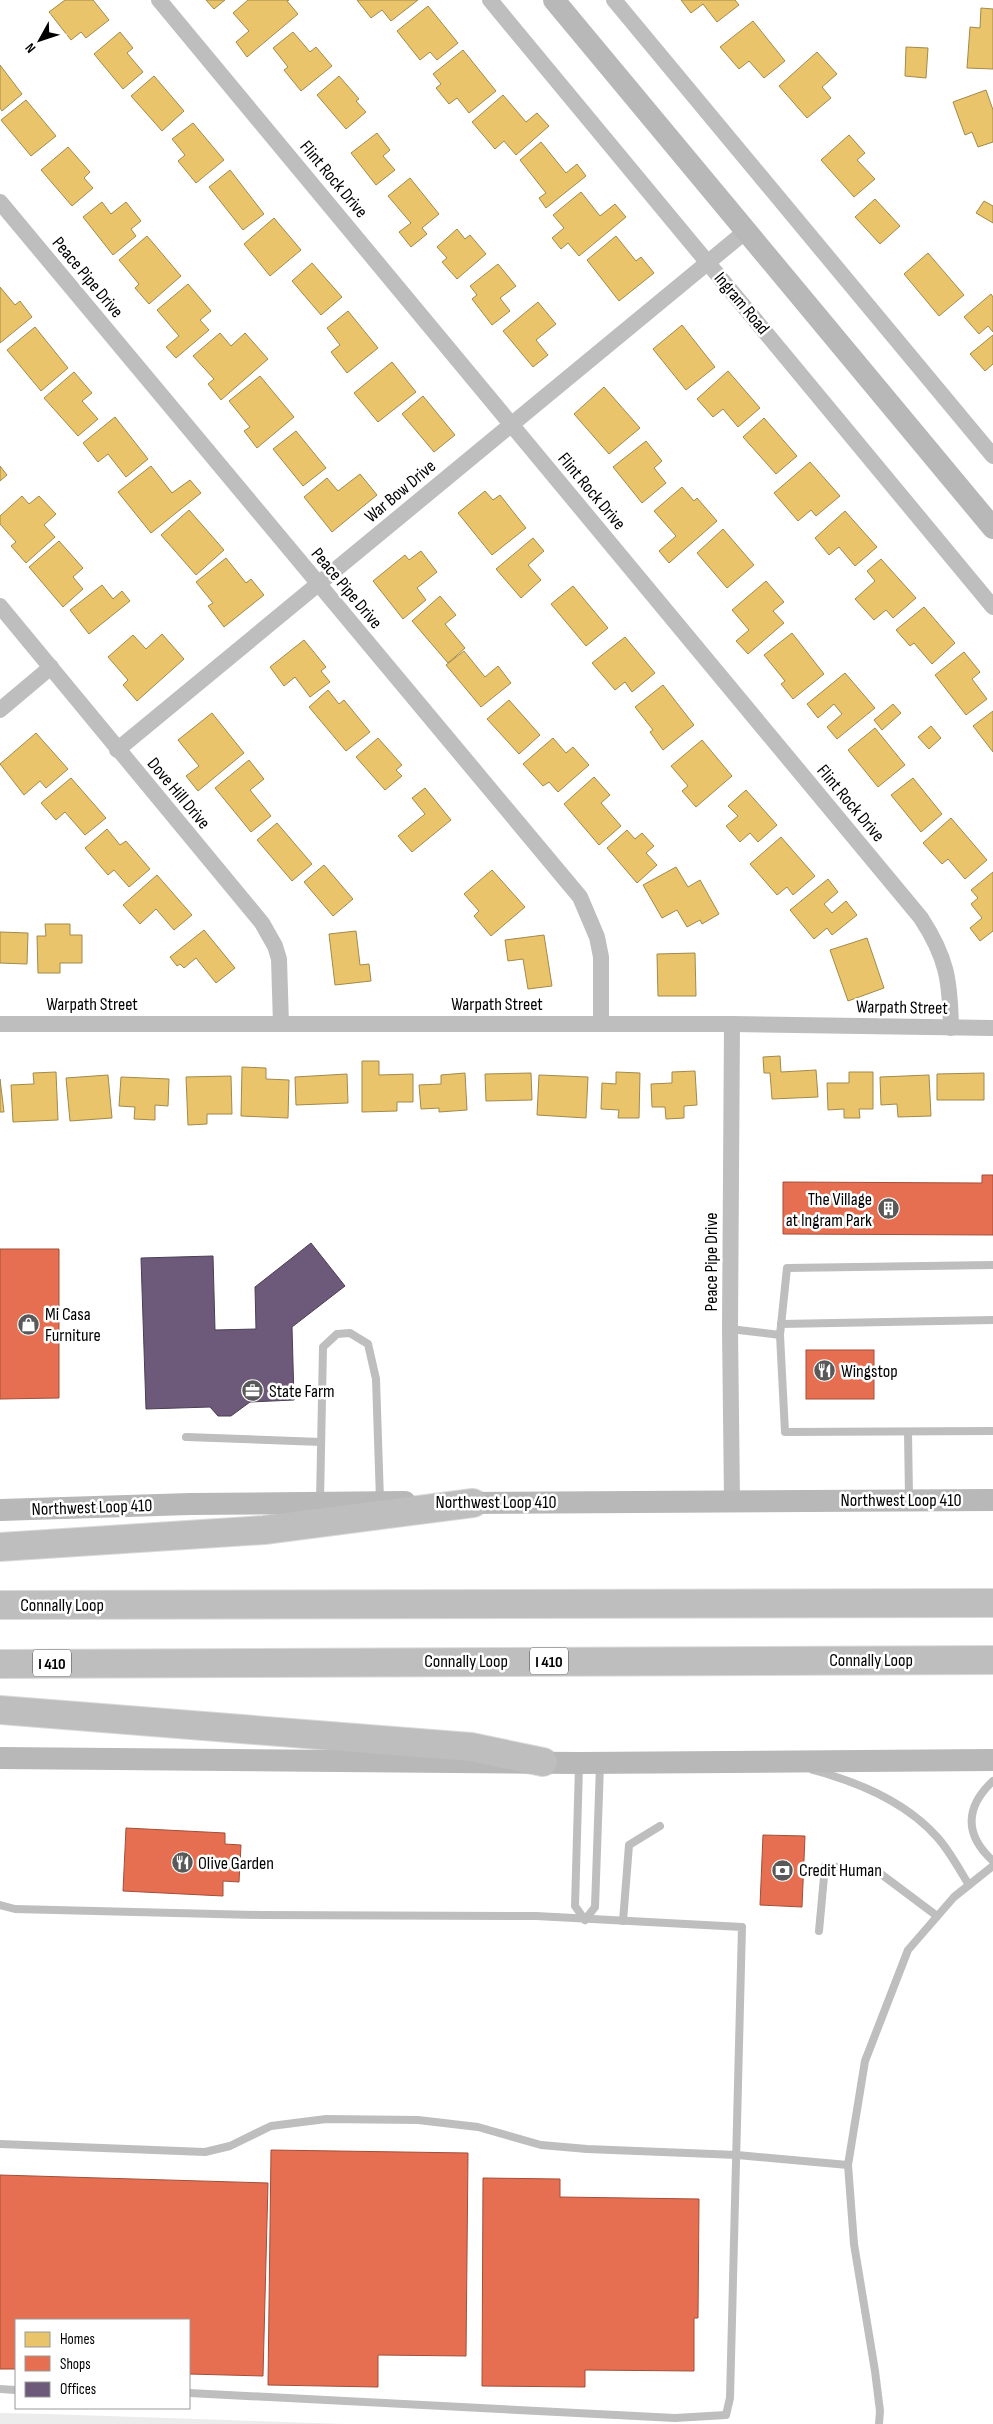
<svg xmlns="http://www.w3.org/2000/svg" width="993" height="2424" font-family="'Sofia Sans Condensed',sans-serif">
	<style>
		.green { fill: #ececec }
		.homes { fill: #e9c46a; stroke: #a3894a }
		.shops { fill: #e76f51; stroke: #a24e39 }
		.offices { fill: #6d597a; stroke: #4c3e55 }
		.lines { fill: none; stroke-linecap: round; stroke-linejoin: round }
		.highway-casing { stroke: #dbdbdb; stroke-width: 30 }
		.lane { stroke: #bebebe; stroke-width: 8 }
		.street { stroke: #bebebe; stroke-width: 16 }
		.secondary { stroke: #b8b8b8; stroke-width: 22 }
		.highway { stroke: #bebebe; stroke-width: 28 }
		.labels { text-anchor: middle; stroke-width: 5; stroke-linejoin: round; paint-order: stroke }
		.shield { fill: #fff; stroke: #4c4c4c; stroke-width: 1 }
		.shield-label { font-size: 16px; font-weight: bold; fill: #000 }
		.street-label { font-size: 18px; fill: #000; stroke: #fff }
		.poi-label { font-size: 18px; fill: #000; stroke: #fff; text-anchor: start }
	</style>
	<rect width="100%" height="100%" fill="#fff"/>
	<polygon class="green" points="0,2413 47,2414 344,2424 0,2424"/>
	<g class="homes">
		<polygon points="65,0 93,0 109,20 86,38 81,32 71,40 49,12"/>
		<polygon points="206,0 225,0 214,9"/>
		<polygon points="248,0 289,0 287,1 298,14 247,57 236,42 249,31 233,13"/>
		<polygon points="357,0 418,0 391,21 382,10 371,18"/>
		<polygon points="681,0 735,0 739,5 717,22 703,4 691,13"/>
		<polygon points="428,6 458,43 437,60 430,52 420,60 397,31"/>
		<polygon points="981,8 993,9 993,69 967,68 970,27 980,28"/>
		<polygon points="753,21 785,61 764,78 749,61 739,69 720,47"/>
		<polygon points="120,32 133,48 127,53 143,72 123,89 94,54"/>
		<polygon points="293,32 310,52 316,47 332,66 301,91 284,70 288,67 273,48"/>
		<polygon points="906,47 928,48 926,78 905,76"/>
		<polygon points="463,50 496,91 469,113 457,98 449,104 436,88 441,84 433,74"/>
		<polygon points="817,52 837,74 822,87 831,98 807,118 779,86"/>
		<polygon points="0,65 22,94 2,111 0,108"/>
		<polygon points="154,76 184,111 162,131 131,96"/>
		<polygon points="339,76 359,99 356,101 366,112 346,129 317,95"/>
		<polygon points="986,90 993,110 993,142 978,147 972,132 965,135 953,102"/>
		<polygon points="503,95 526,122 537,113 549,126 516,155 504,141 495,149 472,122"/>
		<polygon points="26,100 56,136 31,156 1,120"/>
		<polygon points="193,123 224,160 196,183 178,161 185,155 172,139"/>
		<polygon points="377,133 390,150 383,156 395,170 376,185 351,153"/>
		<polygon points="849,135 865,153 857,160 875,179 854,197 821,160"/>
		<polygon points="541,142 566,173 577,164 586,176 546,208 539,198 546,193 520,160"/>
		<polygon points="68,147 90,172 84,178 93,188 72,206 41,170"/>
		<polygon points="230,170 264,214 243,230 209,187"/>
		<polygon points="410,178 439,214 422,228 427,234 411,247 399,232 411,223 388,196"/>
		<polygon points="581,192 600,216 615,204 626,217 579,256 568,243 561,249 552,238 564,228 553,215"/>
		<polygon points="875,199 900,226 880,244 855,217"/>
		<polygon points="984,201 993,206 993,223 976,213"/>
		<polygon points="102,202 111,214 126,202 141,221 131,229 136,236 113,255 83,217"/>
		<polygon points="274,218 301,250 270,276 244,244"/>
		<polygon points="457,229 465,239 470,235 486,254 457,279 442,262 447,258 437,247"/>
		<polygon points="147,236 181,276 149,304 135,288 139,284 119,260"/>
		<polygon points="616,236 636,261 641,257 654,273 619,301 587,260"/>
		<polygon points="928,253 964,295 939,316 904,274"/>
		<polygon points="312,263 342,297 321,315 292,281"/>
		<polygon points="498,264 516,286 500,298 510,311 492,325 472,299 477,295 470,286"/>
		<polygon points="188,284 211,311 200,320 209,330 176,358 166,347 179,336 157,310"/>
		<polygon points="0,287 15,305 20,301 32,317 0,343"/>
		<polygon points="991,294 993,297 993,332 988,326 979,334 964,317"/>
		<polygon points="538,302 556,324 536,340 548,355 533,367 503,331"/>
		<polygon points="348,311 378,348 347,373 331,352 340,345 327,328"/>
		<polygon points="682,325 715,367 686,390 653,349"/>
		<polygon points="35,327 68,368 41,391 7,350"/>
		<polygon points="220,333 231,346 245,333 268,359 221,400 208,384 214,379 193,356"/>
		<polygon points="993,335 993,364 985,371 970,354"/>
		<polygon points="392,362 416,392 378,422 354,393"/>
		<polygon points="728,371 760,408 738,427 723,409 713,417 697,399"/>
		<polygon points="74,372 92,393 82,401 98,419 78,436 44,398"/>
		<polygon points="260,376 294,417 257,448 244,431 250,427 229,401"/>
		<polygon points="604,387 640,428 609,454 574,414"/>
		<polygon points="423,396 455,435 434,452 402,414"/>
		<polygon points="115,417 148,459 126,477 108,454 98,462 83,443"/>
		<polygon points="764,418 797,456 776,474 743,437"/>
		<polygon points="296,431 326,468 303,486 273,449"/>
		<polygon points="646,441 662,461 654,468 666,483 642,503 613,467"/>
		<polygon points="810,462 840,496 816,516 811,510 798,521 774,493"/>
		<polygon points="0,466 7,475 0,481"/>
		<polygon points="151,466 172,493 190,480 201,493 151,533 118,492"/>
		<polygon points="360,474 377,495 332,532 304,497 327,478 338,491"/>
		<polygon points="682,487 694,501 697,498 717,521 669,563 659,551 676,536 654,511"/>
		<polygon points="485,491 493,500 500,495 526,528 492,555 458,513"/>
		<polygon points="22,496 29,504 39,496 56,514 44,525 55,537 26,563 11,546 16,542 0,524 0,516"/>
		<polygon points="189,510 224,550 196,575 161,535"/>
		<polygon points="845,511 877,547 855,566 839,547 829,555 815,538"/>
		<polygon points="723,529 754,565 727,588 697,553"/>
		<polygon points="533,538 544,551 528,565 541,580 521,598 496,569"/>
		<polygon points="59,541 83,568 73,577 83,589 63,607 29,567"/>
		<polygon points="421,551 437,572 417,588 426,600 403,619 373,581 405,555 409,560"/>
		<polygon points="226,558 246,583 251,579 264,595 224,627 208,606 213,603 196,582"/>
		<polygon points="881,559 916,598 893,618 886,610 874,620 855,599 875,581 867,571"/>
		<polygon points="766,581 784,602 773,611 784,623 748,654 736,641 749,630 732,610"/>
		<polygon points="102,585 113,599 122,591 130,601 89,634 70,610"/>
		<polygon points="573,586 608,628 586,646 551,604"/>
		<polygon points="440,596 456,615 445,624 465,648 448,663 412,621"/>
		<polygon points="924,607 955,643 932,664 914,643 910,646 896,630"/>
		<polygon points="792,633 824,674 793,699 781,684 785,681 764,655"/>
		<polygon points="162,634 184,659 137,701 123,685 128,680 108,657 133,635 146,649"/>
		<polygon points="625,637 655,673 632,692 625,682 615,690 592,663"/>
		<polygon points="304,640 326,667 321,671 330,682 310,697 295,677 284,686 270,667"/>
		<polygon points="464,651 485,677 498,666 511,683 481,707 446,665"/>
		<polygon points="964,652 980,672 972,679 987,699 966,715 935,675"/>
		<polygon points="845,673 875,708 837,739 827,727 842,714 834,704 818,718 807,704"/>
		<polygon points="663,685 694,725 663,750 650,732 653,730 635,707"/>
		<polygon points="328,690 339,704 344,700 370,732 346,751 309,707"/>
		<polygon points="509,700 540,735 519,754 487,719"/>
		<polygon points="893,704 901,713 882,730 874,720"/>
		<polygon points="993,711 993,752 973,726"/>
		<polygon points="212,713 244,753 198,791 186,776 199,766 178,740"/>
		<polygon points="931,726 941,738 929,749 918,737"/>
		<polygon points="875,728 905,765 878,787 848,750"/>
		<polygon points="36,733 68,769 46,788 40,781 24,795 0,764"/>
		<polygon points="378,738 402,765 396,770 402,776 385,790 356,757"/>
		<polygon points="553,738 566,753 573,747 589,765 558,792 549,782 543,786 523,764"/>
		<polygon points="702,740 732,776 696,807 682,791 688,786 671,766"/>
		<polygon points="249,760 264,779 250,790 271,816 251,832 215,788"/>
		<polygon points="594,777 610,795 601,803 621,826 599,845 564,804"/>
		<polygon points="71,778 106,818 85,835 65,812 56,820 41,803"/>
		<polygon points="913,778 942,814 921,832 891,795"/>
		<polygon points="425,788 451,820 412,852 398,836 425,814 412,798"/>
		<polygon points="746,790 777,825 758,842 750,833 740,842 726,826 738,816 728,806"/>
		<polygon points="951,818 987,860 965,879 948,859 942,864 923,843"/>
		<polygon points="277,823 312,864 292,881 257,840"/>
		<polygon points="107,829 120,845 126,841 150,869 129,887 114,870 108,875 85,848"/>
		<polygon points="627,830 635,839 642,833 654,846 646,853 657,865 637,883 607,848"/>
		<polygon points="781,837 815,876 793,895 787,887 777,895 750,864"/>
		<polygon points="324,865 353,899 333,916 304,882"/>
		<polygon points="676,867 688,887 700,880 719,914 702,924 700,920 687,927 677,910 662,918 643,885"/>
		<polygon points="492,870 525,907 491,936 474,916 479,911 464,894"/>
		<polygon points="993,872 993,931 980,941 970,928 982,918 971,904 978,898 971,890"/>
		<polygon points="157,875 192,915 174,930 156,909 140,924 123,905"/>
		<polygon points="828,879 838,892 824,904 832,913 846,901 857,915 832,935 827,928 814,939 790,910"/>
		<polygon points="45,924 70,924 70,935 82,935 82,963 60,963 60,973 38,973 37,936 46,936"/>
		<polygon points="204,930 235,968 216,983 196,958 184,968 180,964 177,966 170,957"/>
		<polygon points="356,931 360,965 369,964 371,981 335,985 329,934"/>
		<polygon points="0,932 28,933 27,964 0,963"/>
		<polygon points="544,935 552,986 528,989 523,959 508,961 505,940"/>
		<polygon points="867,938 884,988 848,1001 830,950"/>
		<polygon points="695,953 696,996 658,996 657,954"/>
		<polygon points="780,1056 781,1072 816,1070 818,1097 772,1099 770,1073 764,1073 763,1057"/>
		<polygon points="362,1061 379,1061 379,1075 413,1074 413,1102 397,1102 397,1111 362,1112"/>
		<polygon points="242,1067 266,1068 266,1079 289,1080 288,1118 241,1116"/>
		<polygon points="695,1071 697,1105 684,1106 684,1118 666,1119 665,1107 652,1107 651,1084 672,1083 672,1072"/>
		<polygon points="56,1072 58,1120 13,1122 11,1085 34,1084 33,1073"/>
		<polygon points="616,1072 640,1073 639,1118 618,1118 619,1110 601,1109 602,1083 616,1084"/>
		<polygon points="849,1072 873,1072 873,1109 859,1109 860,1118 844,1118 844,1109 828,1110 827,1083 849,1083"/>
		<polygon points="465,1073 467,1110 439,1112 439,1108 421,1109 419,1085 441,1084 441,1075"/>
		<polygon points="531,1073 532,1100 486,1101 485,1074"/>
		<polygon points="984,1073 984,1100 937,1100 937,1074"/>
		<polygon points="347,1074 348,1103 296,1105 295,1077"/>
		<polygon points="108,1075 112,1118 70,1121 66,1078"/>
		<polygon points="539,1075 588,1077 586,1118 537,1115"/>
		<polygon points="929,1075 931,1116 898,1117 897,1104 881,1105 880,1077"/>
		<polygon points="231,1076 232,1114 207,1114 207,1124 188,1125 186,1077"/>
		<polygon points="121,1077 169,1079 168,1106 155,1105 155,1120 134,1119 135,1107 119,1106"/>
		<polygon points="0,1079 4,1112 0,1112"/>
	</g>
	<g class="shops">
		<polygon points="982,1175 993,1175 993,1235 783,1234 783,1182 982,1183"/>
		<polygon points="0,1249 59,1249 59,1398 0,1399"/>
		<rect x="806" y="1350" width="68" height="49"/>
		<polygon points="126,1828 225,1833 225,1844 241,1845 239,1882 223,1881 223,1896 123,1891"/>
		<polygon points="763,1835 805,1836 802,1907 760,1905"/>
		<polygon points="271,2150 468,2153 466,2356 378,2355 378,2387 268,2385"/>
		<polygon points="0,2175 268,2183 263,2376 189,2374 189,2320 16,2320 16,2369 0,2369"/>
		<polygon points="483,2178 560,2179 560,2197 699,2199 698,2318 694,2318 694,2371 585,2370 585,2387 482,2386"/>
	</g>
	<polygon class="offices" points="311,1243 345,1286 292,1327 294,1400 250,1402 231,1416 218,1416 210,1407 146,1409 141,1258 213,1256 215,1330 256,1329 255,1287"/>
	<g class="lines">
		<defs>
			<g id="highway">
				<polyline points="0,1547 264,1530 473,1503"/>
				<polyline points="0,1605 993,1603"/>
				<polyline points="0,1664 993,1660"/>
				<polyline points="0,1710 471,1747 543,1762"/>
			</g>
		</defs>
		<use href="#highway" class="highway-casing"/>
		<g class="lane">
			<polyline points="781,1324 993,1320"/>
			<polyline points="730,1329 780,1335 787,1268 993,1265"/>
			<polyline points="780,1335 785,1432 993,1431"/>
			<polyline points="908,1432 909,1497"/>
			<polyline points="186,1437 321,1442"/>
			<polyline points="320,1501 323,1347 337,1334 350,1333 368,1344 376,1379 380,1500"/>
			<polyline points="579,1766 575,1906 585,1920"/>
			<path d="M813 1770C858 1782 905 1801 937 1837 949 1850 959 1869 969 1885"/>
			<path d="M993 1781C965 1807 964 1835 993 1861"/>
			<polyline points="855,1869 877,1871 937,1916"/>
			<polyline points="0,1905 15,1909 260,1915 536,1916 742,1927 730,2398 726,2415 675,2418 189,2393"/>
			<polyline points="585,1920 595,1907 600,1765"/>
			<polyline points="623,1921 629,1845 660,1826"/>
			<polyline points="819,1931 825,1866 838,1867"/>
			<polyline points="0,2144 205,2152 230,2146 271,2126 326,2119 418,2120 478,2127 541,2145 587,2149 737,2155 848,2165"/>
			<polyline points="0,2389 16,2390"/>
			<polyline points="879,2424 880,2411 875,2371 854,2244 848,2165 865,2061 908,1950 954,1897 993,1866"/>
		</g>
		<g class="street">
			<path d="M159 0 921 918C947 958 950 980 951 1028"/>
			<polyline points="490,0 993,607"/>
			<polyline points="614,0 993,456"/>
			<polyline points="0,202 580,897 597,937 601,957 601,1024"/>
			<polyline points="0,606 262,923 275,946 279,959 281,1024"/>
			<polyline points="0,710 51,667"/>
			<polyline points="117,750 746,231"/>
			<polyline points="0,1024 732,1024 993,1028"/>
			<polyline points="732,1500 730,1329 732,1024"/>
		</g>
		<g class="secondary">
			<polyline points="554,0 993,528"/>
			<polyline points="457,1503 993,1500"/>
			<polyline points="0,1510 190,1504 405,1502"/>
			<polyline points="0,1758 579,1763 993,1760"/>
		</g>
		<use href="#highway" class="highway"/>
	</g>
	<defs>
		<symbol id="building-disc" viewBox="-11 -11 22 22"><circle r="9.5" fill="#595959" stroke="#fff"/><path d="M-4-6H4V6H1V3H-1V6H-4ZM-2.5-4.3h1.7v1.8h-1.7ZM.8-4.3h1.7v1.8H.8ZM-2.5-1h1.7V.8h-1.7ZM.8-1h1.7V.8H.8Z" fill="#fff"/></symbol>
		<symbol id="shop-disc" viewBox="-11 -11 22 22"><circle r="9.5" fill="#595959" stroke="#fff"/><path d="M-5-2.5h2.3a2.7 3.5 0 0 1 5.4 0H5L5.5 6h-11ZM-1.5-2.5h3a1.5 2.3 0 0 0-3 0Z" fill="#fff"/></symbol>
		<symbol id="restaurant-disc" viewBox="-11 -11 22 22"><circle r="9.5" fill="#595959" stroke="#fff"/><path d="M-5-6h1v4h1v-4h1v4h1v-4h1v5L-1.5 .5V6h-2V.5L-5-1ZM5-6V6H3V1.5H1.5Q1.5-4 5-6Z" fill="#fff"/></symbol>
		<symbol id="office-disc" viewBox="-11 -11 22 22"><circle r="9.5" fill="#595959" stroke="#fff"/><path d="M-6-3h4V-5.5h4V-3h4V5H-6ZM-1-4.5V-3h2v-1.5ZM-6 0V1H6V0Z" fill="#fff"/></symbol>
		<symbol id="bank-disc" viewBox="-11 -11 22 22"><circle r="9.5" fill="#595959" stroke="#fff"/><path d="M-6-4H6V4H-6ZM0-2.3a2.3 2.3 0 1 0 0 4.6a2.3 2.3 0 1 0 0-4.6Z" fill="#fff"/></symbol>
	</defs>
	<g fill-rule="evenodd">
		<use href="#building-disc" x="876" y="1196" width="25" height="25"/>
		<use href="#shop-disc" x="16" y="1312" width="25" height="25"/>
		<use href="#restaurant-disc" x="812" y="1358" width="25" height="25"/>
		<use href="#office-disc" x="240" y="1378" width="25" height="25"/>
		<use href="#restaurant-disc" x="170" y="1850" width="25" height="25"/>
		<use href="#bank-disc" x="770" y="1858" width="25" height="25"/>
	</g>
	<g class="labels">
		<g class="shield">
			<rect x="530" y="1647.5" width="38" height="27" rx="4"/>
			<rect x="33" y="1649.5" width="38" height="27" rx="4"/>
		</g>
		<g class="shield-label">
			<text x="549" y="1667">I 410</text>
			<text x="52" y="1669">I 410</text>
		</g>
		<g class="street-label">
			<text transform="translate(334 179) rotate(50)" y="6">Flint Rock Drive</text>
			<text transform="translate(88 277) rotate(50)" y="6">Peace Pipe Drive</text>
			<text transform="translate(742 303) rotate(50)" y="6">Ingram Road</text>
			<text transform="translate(400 491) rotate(-40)" y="6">War Bow Drive</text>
			<text transform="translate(592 491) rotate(50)" y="6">Flint Rock Drive</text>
			<text transform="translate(347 588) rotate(50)" y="6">Peace Pipe Drive</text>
			<text transform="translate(179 793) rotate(50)" y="6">Dove Hill Drive</text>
			<text transform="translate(851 803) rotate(50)" y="6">Flint Rock Drive</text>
			<text x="92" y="1010">Warpath Street</text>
			<text x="497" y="1010">Warpath Street</text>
			<text transform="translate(902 1007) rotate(1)" y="6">Warpath Street</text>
			<text transform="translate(711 1262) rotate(-90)" y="6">Peace Pipe Drive</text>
			<text x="901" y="1506">Northwest Loop 410</text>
			<text x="496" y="1508">Northwest Loop 410</text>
			<text transform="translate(92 1507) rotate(-2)" y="6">Northwest Loop 410</text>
			<text x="62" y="1611">Connally Loop</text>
			<text x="871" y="1666">Connally Loop</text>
			<text x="466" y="1667">Connally Loop</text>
		</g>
		<g class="poi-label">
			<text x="872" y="1205" text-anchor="end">The Village<tspan x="872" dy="21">at Ingram Park</tspan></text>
			<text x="45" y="1320">Mi Casa<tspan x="45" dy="21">Furniture</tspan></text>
			<text x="841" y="1377">Wingstop</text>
			<text x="269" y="1397">State Farm</text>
			<text x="198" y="1869">Olive Garden</text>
			<text x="799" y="1876">Credit Human</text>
		</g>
	</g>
	<rect x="15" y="2319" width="175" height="90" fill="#ffffff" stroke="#999999"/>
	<rect x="25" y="2332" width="25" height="15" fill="#e9c46a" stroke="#999999"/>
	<text x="60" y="2344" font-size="15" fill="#000000">Homes</text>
	<rect x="25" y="2356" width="25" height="15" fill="#e76f51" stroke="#999999"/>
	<text x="60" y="2369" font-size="15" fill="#000000">Shops</text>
	<rect x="25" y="2382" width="25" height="15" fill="#6d597a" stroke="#999999"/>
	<text x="60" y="2394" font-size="15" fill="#000000">Offices</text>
	<g transform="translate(40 40) rotate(230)" stroke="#ffffff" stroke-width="4" paint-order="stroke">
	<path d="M0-4L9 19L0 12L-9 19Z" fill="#000000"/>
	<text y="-8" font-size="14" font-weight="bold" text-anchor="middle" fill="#000000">N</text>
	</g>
</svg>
